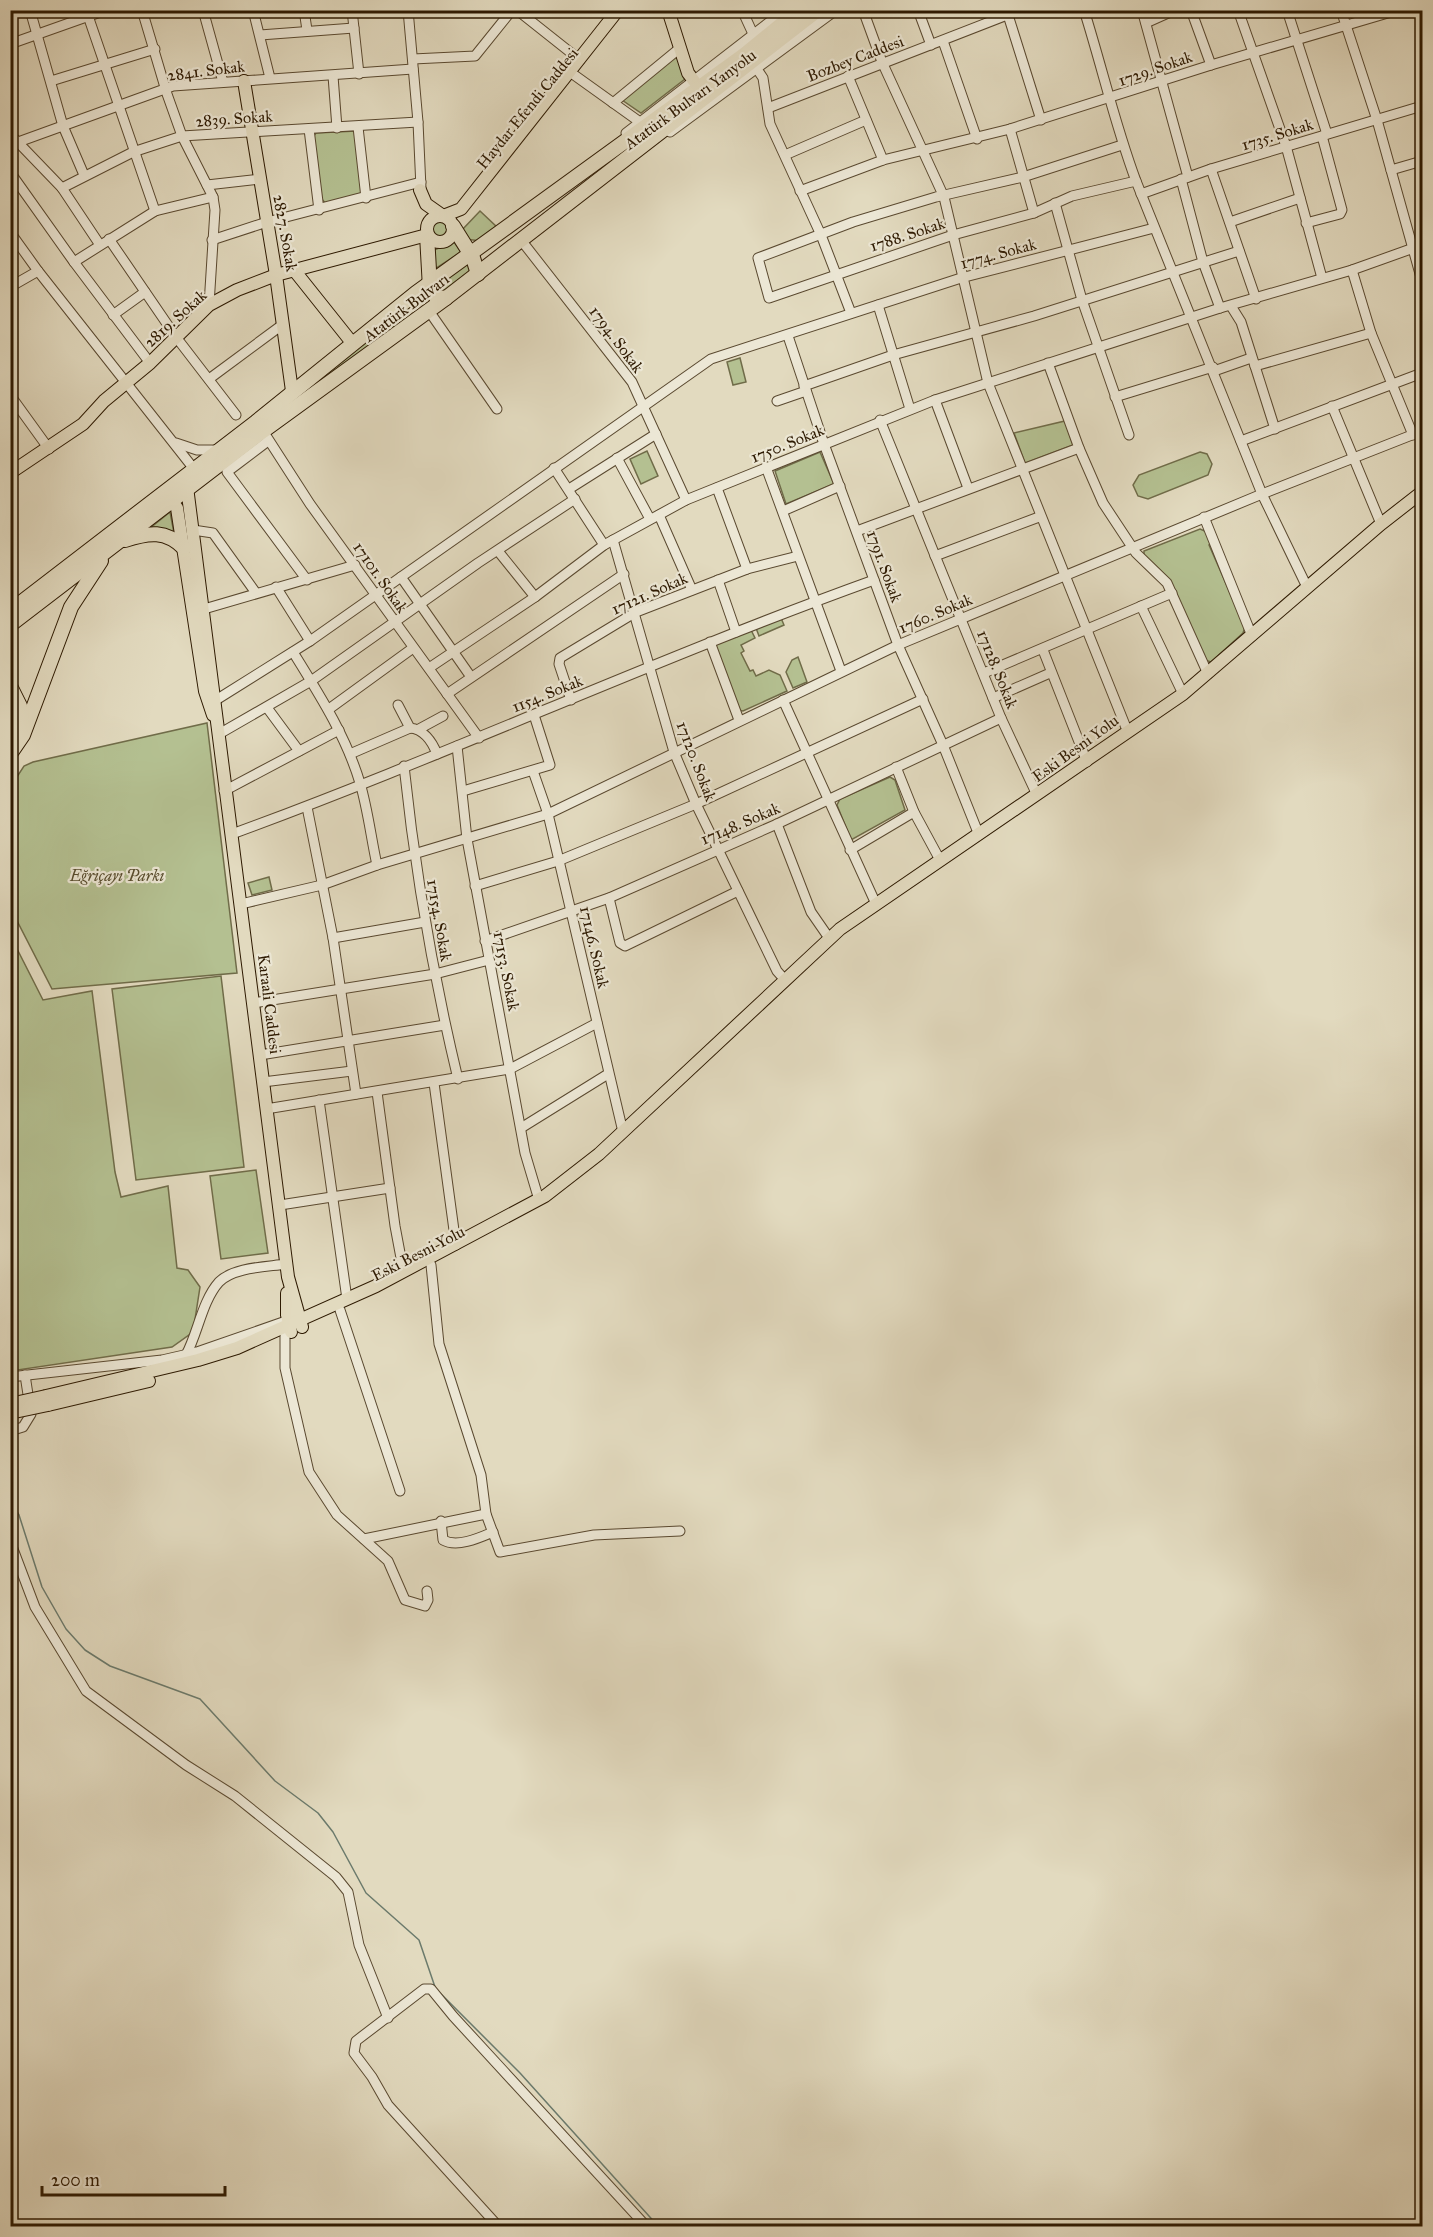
<svg xmlns="http://www.w3.org/2000/svg" width="1433" height="2237" font-family="'IM FELL Great Primer',serif">
	<style>
		.green { fill: #b4c091; stroke: #706c49; stroke-width: 1.5 }
		.lines { fill: none; stroke-linecap: round; stroke-linejoin: round }
		.stream { stroke: #6b7a6c; stroke-width: 1.5 }
		.minor-casing { stroke: #5a4930; stroke-width: 11 }
		.major-casing { stroke: #2d1901; stroke-width: 14 }
		.highway-casing { stroke: #2d1901; stroke-width: 16 }
		.minor { stroke: #ece7d5; stroke-width: 9 }
		.major { stroke: #e2dabf; stroke-width: 12 }
		.highway { stroke: #e2dabf; stroke-width: 14 }
		.major-bridge-casing { stroke: #2d1901; stroke-width: 14; stroke-linecap: butt }
		.major-bridge { stroke: #e2dabf; stroke-width: 12 }
		.labels { text-anchor: middle; stroke-width: 4.5; stroke-linejoin: round; paint-order: stroke }
		.street-label { font-size: 16px; fill: #2d1901; stroke: #ece7d5 }
		.park-label { font-size: 16px; font-style: italic; fill: #564b2c; stroke: #ece7d5 }
	</style>
	<rect width="100%" height="100%" fill="#e2dabf"/>
	<filter id="stains"><feTurbulence type="fractalNoise" baseFrequency=".00333" numOctaves="4"/><feColorMatrix values="0 0 0 0 .2 0 0 0 0 .09 0 0 0 0 .02 0 0 0 .5 -.17"/></filter>
	<radialGradient id="worn" r=".72"><stop offset=".6" stop-color="#630" stop-opacity="0"/><stop offset="1" stop-color="#630" stop-opacity=".3"/></radialGradient>
	<g class="green">
		<polygon points="677,56 685,79 641,113 622,100"/>
		<polygon points="356,131 364,196 326,204 321,198 313,137 316,133"/>
		<polygon points="480,211 499,229 481,241 465,239 462,230"/>
		<circle cx="440" cy="229" r="8"/>
		<polygon points="454,242 461,252 435,269 434,250"/>
		<polygon points="467,263 472,270 446,293 440,291 438,285"/>
		<polygon points="406,307 413,318 131,522"/>
		<polygon points="740,358 746,382 733,385 727,362"/>
		<polygon points="1065,421 1073,445 1025,463 1014,433"/>
		<polygon points="647,451 658,476 641,484 630,459"/>
		<polygon points="820,452 834,484 786,504 775,471"/>
		<polygon points="1200,452 1207,454 1212,464 1208,475 1148,499 1138,496 1133,485 1139,475"/>
		<polygon points="170,512 174,533 149,529"/>
		<polygon points="1200,529 1207,532 1211,543 1209,545 1245,627 1243,633 1211,662 1205,660 1170,580 1144,555 1144,551"/>
		<polygon points="781,618 784,625 759,636 756,628"/>
		<polygon points="751,630 755,638 741,645 744,651 741,653 750,671 753,670 756,676 769,670 780,675 787,691 743,711 738,710 715,644"/>
		<polygon points="798,657 807,682 793,688 786,672 792,660"/>
		<polygon points="207,723 237,973 52,989 11,909 11,786 24,766 33,762"/>
		<polygon points="890,777 895,780 905,810 851,840 837,805 840,799"/>
		<polygon points="269,877 272,890 252,895 248,883"/>
		<polygon points="10,935 43,1000 92,991 115,1172 121,1197 168,1186 177,1268 188,1270 200,1287 193,1332 172,1347 11,1371"/>
		<polygon points="221,976 244,1167 136,1180 112,989"/>
		<polygon points="256,1170 268,1253 221,1259 210,1176"/>
	</g>
	<g class="lines">
		<g class="stream">
			<polyline points="10,1500 19,1515 42,1587 66,1629 85,1650 110,1666 200,1699 275,1781 318,1813 333,1832 366,1893 419,1940 435,1987"/>
			<polyline points="440,1993 520,2073 658,2226"/>
		</g>
		<defs>
			<g id="minor">
				<polyline points="30,10 63,126 84,175"/>
				<polyline points="86,10 155,211"/>
				<polyline points="142,10 167,94 182,136 213,197 215,210 209,305"/>
				<polyline points="203,10 223,82"/>
				<polyline points="253,10 270,78"/>
				<polyline points="304,10 307,30"/>
				<polyline points="352,10 359,74"/>
				<polyline points="408,10 418,122 421,188"/>
				<polyline points="517,10 580,60"/>
				<polyline points="742,10 754,36"/>
				<polyline points="863,10 882,62 944,197 988,383 1127,730"/>
				<polyline points="918,10 931,45"/>
				<path d="M1084 10C1102 67 1115 125 1136 181L1262 494 1307 587"/>
				<polyline points="1142,10 1188,177"/>
				<polyline points="1191,10 1211,65"/>
				<polyline points="1238,10 1286,146 1322,278"/>
				<polyline points="1287,10 1327,134"/>
				<polyline points="1341,10 1377,120 1422,281"/>
				<polyline points="1422,10 1422,11"/>
				<polyline points="1008,15 1041,120"/>
				<polyline points="1146,23 1175,10"/>
				<polyline points="260,35 354,28"/>
				<polyline points="943,41 977,139"/>
				<polyline points="10,44 106,10"/>
				<polyline points="413,59 475,56 512,10"/>
				<polyline points="755,66 763,78 770,124 821,235 851,313"/>
				<polyline points="570,72 644,125"/>
				<polyline points="333,76 337,128"/>
				<polyline points="848,76 883,160"/>
				<polyline points="51,81 155,49"/>
				<polyline points="613,103 680,48"/>
				<polyline points="768,108 1020,10"/>
				<polyline points="358,127 366,198"/>
				<polyline points="309,129 319,210"/>
				<polyline points="1010,129 1034,213"/>
				<polyline points="670,132 836,10"/>
				<polyline points="626,133 785,10"/>
				<polyline points="10,134 62,188 100,245"/>
				<polyline points="10,145 173,86 413,69"/>
				<polyline points="1122,145 1023,177 936,197 853,222 758,258 769,298 953,235 1034,213 1072,196 1136,181"/>
				<polyline points="785,155 866,120"/>
				<polyline points="1211,169 1256,299"/>
				<polyline points="1391,170 1422,161"/>
				<polyline points="10,172 74,262 150,363"/>
				<polyline points="1181,179 1203,262 1220,308"/>
				<polyline points="207,185 260,179"/>
				<polyline points="62,188 133,152 182,136 418,122"/>
				<polyline points="800,191 883,160 1010,129 1211,65 1398,10"/>
				<polyline points="1141,194 1211,169 1422,106"/>
				<polyline points="1055,203 1082,300 1129,435"/>
				<polyline points="1230,222 1300,198"/>
				<polyline points="1306,223 1340,214 1342,210 1322,136"/>
				<polyline points="10,232 38,271 194,469"/>
				<polyline points="109,239 176,337 236,415"/>
				<polyline points="212,240 267,222 421,182"/>
				<polyline points="521,240 632,382 686,500"/>
				<polyline points="74,262 155,211 213,197"/>
				<polyline points="1352,270 1371,333 1413,435"/>
				<polyline points="10,287 38,271"/>
				<polyline points="878,305 910,409"/>
				<polyline points="1231,306 1241,322 1275,429"/>
				<polyline points="429,311 497,409"/>
				<polyline points="113,315 145,292"/>
				<polyline points="788,336 824,444 898,645 943,745 979,835"/>
				<polyline points="1048,363 1079,448 1103,503 1136,553 1167,583 1208,674"/>
				<polyline points="1255,366 1371,333"/>
				<polyline points="1214,371 1251,358"/>
				<polyline points="209,379 282,325"/>
				<polyline points="804,386 893,355 1034,316 1239,251"/>
				<polyline points="10,395 49,449"/>
				<polyline points="1115,397 1213,367"/>
				<polyline points="935,400 968,488"/>
				<polyline points="777,401 806,391"/>
				<polyline points="1332,406 1381,524"/>
				<polyline points="880,420 1001,718 1037,795"/>
				<polyline points="263,431 310,504 479,738"/>
				<polyline points="268,441 227,472 307,580"/>
				<polyline points="1241,441 1422,373"/>
				<polyline points="176,443 197,450 218,450"/>
				<polyline points="617,458 650,519"/>
				<polyline points="766,467 841,671"/>
				<polyline points="554,468 604,545"/>
				<polyline points="717,488 747,569"/>
				<polyline points="569,489 656,434"/>
				<polyline points="783,511 840,486"/>
				<polyline points="659,515 692,590"/>
				<polyline points="1204,517 1252,636"/>
				<polyline points="193,530 213,533 256,593"/>
				<polyline points="857,531 1079,448"/>
				<polyline points="613,540 674,752 696,804 777,971 785,980"/>
				<polyline points="498,551 535,597"/>
				<polyline points="935,556 1039,517"/>
				<polyline points="401,577 471,677"/>
				<polyline points="718,580 736,632"/>
				<polyline points="276,587 310,641"/>
				<polyline points="1141,606 1183,694"/>
				<polyline points="204,609 355,565"/>
				<polyline points="710,642 739,720"/>
				<polyline points="1043,650 1087,762"/>
				<path d="M293 652C319 694 346 736 360 783 368 810 371 838 377 865"/>
				<polyline points="429,668 535,597 604,545 686,500 935,400 1220,308 1352,270 1422,245"/>
				<polyline points="984,673 1172,593"/>
				<polyline points="447,694 624,574"/>
				<polyline points="993,698 1050,673"/>
				<polyline points="216,700 310,641 711,359 961,278 1154,228"/>
				<polyline points="571,700 559,664 560,658 636,612 747,569 798,556"/>
				<polyline points="783,700 876,904"/>
				<path d="M398 705 410 728C423 729 432 741 437 754"/>
				<polyline points="268,709 299,751"/>
				<polyline points="329,709 413,648"/>
				<polyline points="419,729 443,716"/>
				<polyline points="219,734 311,681 478,563 575,499"/>
				<polyline points="457,746 467,839 525,1153 539,1200"/>
				<polyline points="350,754 410,728"/>
				<path d="M404 766C415 871 433 975 458 1079"/>
				<polyline points="896,767 914,812 940,860"/>
				<polyline points="533,771 548,814 623,1132"/>
				<polyline points="224,791 339,730"/>
				<polyline points="463,791 550,765 534,715"/>
				<polyline points="307,807 333,938 356,1094"/>
				<polyline points="777,824 811,912 829,938"/>
				<path d="M232 834C448 755 657 658 874 580"/>
				<polyline points="850,850 914,812"/>
				<polyline points="475,886 558,861 696,804 923,699"/>
				<polyline points="609,898 620,943 625,946 738,891"/>
				<polyline points="241,904 322,885 377,865 548,814 898,645 1262,494 1422,431"/>
				<polyline points="333,938 425,922"/>
				<polyline points="485,941 609,898 777,824 1001,718"/>
				<polyline points="253,1003 435,974 489,960"/>
				<polyline points="260,1055 445,1025"/>
				<polyline points="263,1082 352,1071"/>
				<polyline points="434,1083 456,1245"/>
				<polyline points="377,1092 395,1226 401,1258 406,1270"/>
				<polyline points="319,1100 347,1299"/>
				<polyline points="266,1109 510,1069 597,1023"/>
				<polyline points="521,1128 608,1074"/>
				<polyline points="280,1205 390,1188"/>
				<polyline points="431,1265 439,1344 481,1475 486,1514 500,1552 594,1535 680,1531"/>
				<polyline points="340,1310 400,1491"/>
				<polyline points="285,1336 285,1368 309,1472 337,1515 388,1561 405,1600 425,1606 428,1600 427,1591"/>
				<path d="M186 1355C198 1333 202 1301 219 1282 234 1267 266 1267 286 1264"/>
				<polyline points="10,1377 162,1360 197,1352 286,1321"/>
				<polyline points="10,1431 23,1427 31,1414 25,1375"/>
				<path d="M441 1521 443 1540C457 1548 479 1538 493 1532"/>
				<polyline points="364,1539 486,1514"/>
				<polyline points="10,1541 35,1607 86,1691 186,1765 235,1796 336,1877 348,1892 359,1945 388,2018"/>
				<polyline points="498,2226 388,2105 372,2077 354,2053 356,2041 424,1989 431,1989 453,2016 646,2226"/>
			</g>
			<g id="major">
				<polyline points="668,10 688,73 694,81"/>
				<polyline points="244,81 276,275 292,391"/>
				<polyline points="420,190 426,204 443,216 461,209 618,10"/>
				<circle cx="440" cy="229" r="13"/>
				<polyline points="294,270 353,344"/>
				<polyline points="10,473 83,424 104,401 150,363 209,305 237,290 276,275 427,235"/>
				<polyline points="187,487 288,1277 302,1327"/>
				<polyline points="171,500 177,508 205,691 213,715"/>
				<polyline points="287,1293 287,1315 291,1332"/>
				<polyline points="46,1396 198,1360 237,1348 376,1286 545,1196 599,1154 840,929 1183,694 1381,524 1422,492"/>
				<polyline points="48,1405 149,1381"/>
			</g>
			<g id="highway">
				<polyline points="453,226 473,258 478,274"/>
				<polyline points="427,235 430,288 436,297 446,298"/>
				<path d="M125 540C149 532 166 530 184 548"/>
				<polyline points="10,611 256,422 416,293 744,55 799,10"/>
				<polyline points="10,625 263,431 446,298 818,10"/>
				<polyline points="10,686 20,706 16,732"/>
				<polyline points="10,754 23,735 71,607 101,561"/>
			</g>
		</defs>
		<use href="#minor" class="minor-casing"/>
		<use href="#major" class="major-casing"/>
		<use href="#highway" class="highway-casing"/>
		<use href="#minor" class="minor"/>
		<use href="#major" class="major"/>
		<use href="#highway" class="highway"/>
		<defs>
			<g id="major-bridge">
				<polyline points="10,1404 46,1396"/>
				<polyline points="10,1413 48,1405"/>
			</g>
		</defs>
		<use href="#major-bridge" class="major-bridge-casing"/>
		<use href="#major-bridge" class="major-bridge"/>
	</g>
	<g class="labels">
		<g class="street-label">
			<text transform="translate(855 58) rotate(-21)" y="6">Bozbey Caddesi</text>
			<text transform="translate(1155 68) rotate(-19)" y="6">1729. Sokak</text>
			<text transform="translate(206 70) rotate(-7)" y="6">2841. Sokak</text>
			<text transform="translate(690 99) rotate(-36)" y="6">Atatürk Bulvarı Yanyolu</text>
			<text transform="translate(527 108) rotate(-51)" y="6">Haydar Efendi Caddesi</text>
			<text transform="translate(234 118) rotate(-4)" y="6">2839. Sokak</text>
			<text transform="translate(1277 134) rotate(-17)" y="6">1735. Sokak</text>
			<text transform="translate(286 233) rotate(80)" y="6">2827. Sokak</text>
			<text transform="translate(907 234) rotate(-18)" y="6">1788. Sokak</text>
			<text transform="translate(998 253) rotate(-15)" y="6">1774. Sokak</text>
			<text transform="translate(406 307) rotate(-37)" y="6">Atatürk Bulvarı</text>
			<text transform="translate(175 318) rotate(-42)" y="6">2819. Sokak</text>
			<text transform="translate(617 339) rotate(53)" y="6">1794. Sokak</text>
			<text transform="translate(787 443) rotate(-22)" y="6">1750. Sokak</text>
			<text transform="translate(885 566) rotate(70)" y="6">1791. Sokak</text>
			<text transform="translate(381 577) rotate(55)" y="6">17101. Sokak</text>
			<text transform="translate(649 593) rotate(-24)" y="6">17121. Sokak</text>
			<text transform="translate(935 613) rotate(-23)" y="6">1760. Sokak</text>
			<text transform="translate(998 669) rotate(68)" y="6">17128. Sokak</text>
			<text transform="translate(547 693) rotate(-22)" y="6">1154. Sokak</text>
			<text transform="translate(1075 748) rotate(-36)" y="6">Eski Besni Yolu</text>
			<text transform="translate(697 761) rotate(69)" y="6">17120. Sokak</text>
			<text transform="translate(740 823) rotate(-23)" y="6">17148. Sokak</text>
			<text transform="translate(440 920) rotate(80)" y="6">17154. Sokak</text>
			<text transform="translate(595 947) rotate(77)" y="6">17146. Sokak</text>
			<text transform="translate(507 971) rotate(79)" y="6">17153. Sokak</text>
			<text transform="translate(270 1004) rotate(83)" y="6">Karaali Caddesi</text>
			<text transform="translate(418 1253) rotate(-27)" y="6">Eski Besni Yolu</text>
		</g>
		<g class="park-label">
			<text x="117" y="881">Eğriçayı Parkı</text>
		</g>
	</g>
	<rect width="1433" height="2237" fill="none" stroke="#e2dabf" stroke-width="36"/>
	<rect x="12" y="12" width="1409" height="2213" fill="none" stroke="#2d1901" stroke-width="3"/>
	<rect x="18" y="18" width="1397" height="2201" fill="none" stroke="#2d1901" stroke-width="1.5"/>
	<path d="M42 2186v9h183v-9" fill="none" stroke="#2d1901" stroke-width="3"/>
	<text x="51" y="2186" font-size="18" fill="#2d1901" stroke="#ece7d5" stroke-width="4.5" paint-order="stroke">200 m</text>
	<rect width="100%" height="100%" filter="url(#stains)"/>
	<rect width="100%" height="100%" fill="url(#worn)"/>
</svg>
